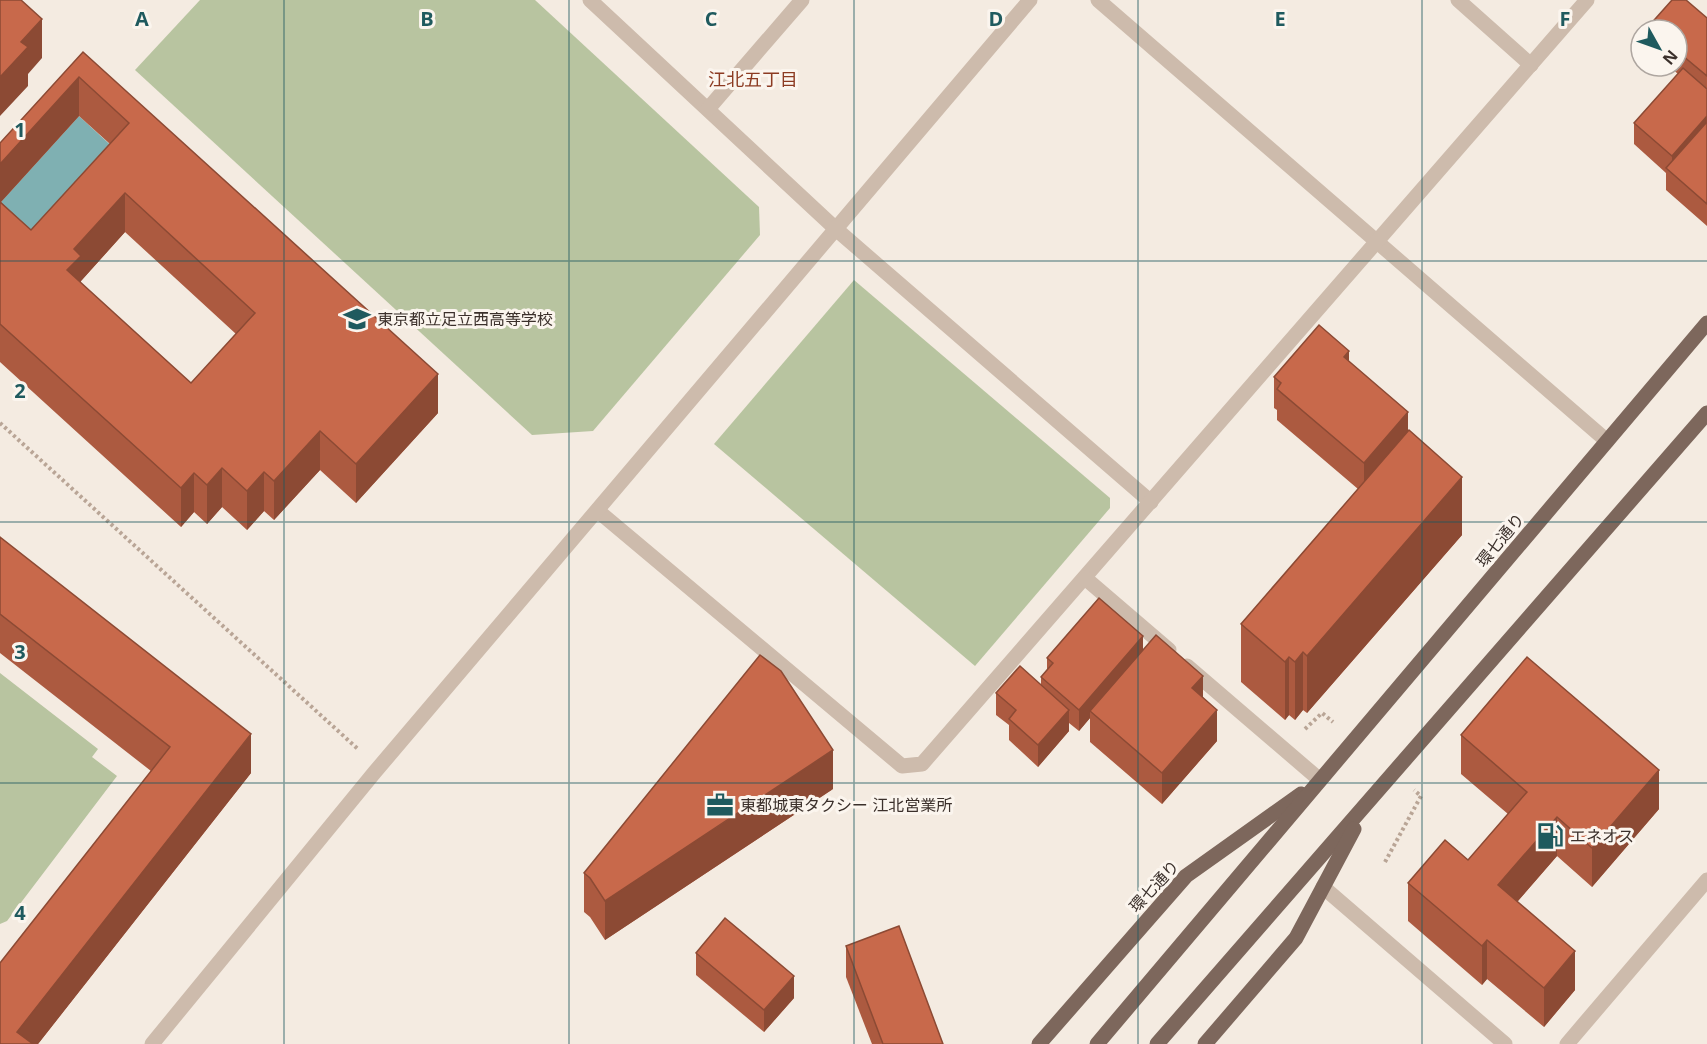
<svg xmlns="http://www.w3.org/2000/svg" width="1707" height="1044" font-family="'Open Sans','Noto Sans JP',sans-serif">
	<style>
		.green { fill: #b8c4a0 }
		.water { fill: #7fb0b2 }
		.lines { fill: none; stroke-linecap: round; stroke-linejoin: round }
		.path { stroke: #b9a596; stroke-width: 4; stroke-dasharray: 3 3; stroke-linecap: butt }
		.minor { stroke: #cdbbac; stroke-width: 15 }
		.major { stroke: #7d675c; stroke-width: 15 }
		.wall { fill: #ac5a40; fill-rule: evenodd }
		.shaded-wall { fill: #8c4a34 }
		.building { fill: #c8694b; stroke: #8c4a34; stroke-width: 1.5; fill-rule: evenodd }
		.grid { fill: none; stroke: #1f5a5e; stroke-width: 1.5; stroke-opacity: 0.55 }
		.labels { text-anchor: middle; stroke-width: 6; stroke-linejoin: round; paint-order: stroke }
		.poi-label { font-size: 16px; fill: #3b302b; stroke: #fbf5ee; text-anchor: start }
		.street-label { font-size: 16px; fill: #3b302b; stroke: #fbf5ee }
		.neighbourhood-label { font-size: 18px; fill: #8c3b22; stroke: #fbf5ee }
		.grid-label { font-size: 20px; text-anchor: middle; font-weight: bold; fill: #1f5a5e; stroke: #fbf5ee; stroke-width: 6; stroke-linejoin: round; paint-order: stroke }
	</style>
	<rect width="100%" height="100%" fill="#f4ebe1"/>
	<g class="green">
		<polygon points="200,0 535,0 759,207 760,235 593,431 532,435 135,70"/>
		<polygon points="854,280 1110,498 1110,508 975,666 714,444"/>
		<polygon points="0,673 98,749 92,757 117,776 7,921 0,924"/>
	</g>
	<polygon class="water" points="79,116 129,162 31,269 0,203"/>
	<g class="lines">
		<g class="path">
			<polyline points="0,423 359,750"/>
			<polyline points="1305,729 1322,713 1333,722"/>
			<polyline points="1385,862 1421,796 1414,790"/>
		</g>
		<g class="minor">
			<polyline points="590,0 837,230 1151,502"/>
			<polyline points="1098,0 1607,441"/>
			<polyline points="1458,0 1531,65"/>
			<polyline points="708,109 802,0"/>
			<polyline points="598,511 902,766 922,764 1587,0"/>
			<polyline points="1085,578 1169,650"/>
			<polyline points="1187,666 1320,780"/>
			<polyline points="1323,887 1505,1044"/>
			<polyline points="152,1044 374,773 1030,0"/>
			<polyline points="1567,1044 1707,880"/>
		</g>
		<g class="major">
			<polyline points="1039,1044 1186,876 1301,794"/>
			<polyline points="1097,1044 1707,323"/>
			<polyline points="1157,1044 1707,413"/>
			<polyline points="1205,1044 1296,938 1354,829"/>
		</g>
	</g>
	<g class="wall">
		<polygon points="1707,18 1707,226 1666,190 1666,173 1634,144 1634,123 1678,74 1669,66 1677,66 1677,30 1648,30 1648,27"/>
		<path d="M83 52 438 413 356 503 320 470 274 520 264 511 247 530 222 507 207 524 194 512 181 527 0 362V143ZM79 116 110 144 31 230 1 202ZM125 232 236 334 191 383 81 283V281Z"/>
		<polygon points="1349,361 1408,431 1462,535 1307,713 1303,710 1295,720 1289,715 1285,720 1241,682 1241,624 1358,489 1277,420 1277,410 1274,408 1274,377"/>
		<polygon points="0,537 251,773 38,1044 0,1044 151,771 0,653"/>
		<polygon points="1143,650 1203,697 1217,741 1162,804 1090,742 1090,718 1079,731 1069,723 1069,731 1038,767 1009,740 1009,725 996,715 996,693 1041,685 1041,677 1047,670 1047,658"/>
		<polygon points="1461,735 1659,809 1592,887 1557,856 1517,902 1575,990 1544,1027 1487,979 1482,985 1408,921 1408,883 1468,860 1508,814 1461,774"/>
		<polygon points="833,789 605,940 590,917 584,912 584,873"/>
		<polygon points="846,946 943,1044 872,1044 846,977"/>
		<polygon points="696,953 794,998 764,1032 696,975"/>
	</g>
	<g class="shaded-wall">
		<polygon points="42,19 42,58 28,74 28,86 0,116 0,77 21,42"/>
		<polygon points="79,77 79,116 0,203 0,164"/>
		<polygon points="1707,116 1707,138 1672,173 1672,156"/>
		<polygon points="125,193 125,232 81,281 81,294 67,270 74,249"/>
		<polygon points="1349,351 1349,382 1344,357"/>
		<polygon points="438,374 438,413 356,503 356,464"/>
		<polygon points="1408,412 1408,443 1364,494 1364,463"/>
		<polygon points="320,431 320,470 274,520 274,481"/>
		<polygon points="222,468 222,507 207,524 207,485"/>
		<polygon points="264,472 264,511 247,530 247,491"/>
		<polygon points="194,473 194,512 181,527 181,488"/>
		<polygon points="1462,477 1462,535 1307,713 1307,656"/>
		<polygon points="1143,636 1143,657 1090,711 1090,718 1079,731 1079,710"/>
		<polygon points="1303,652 1303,710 1295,720 1295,662"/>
		<polygon points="1289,657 1289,715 1285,720 1285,662"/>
		<polygon points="1203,676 1203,707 1192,688"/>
		<polygon points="1069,710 1069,731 1038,767 1038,745"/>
		<polygon points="1217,710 1217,741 1162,804 1162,773"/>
		<polygon points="251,734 251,773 38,1044 17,1044 17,1032"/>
		<polygon points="833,750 833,789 605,940 605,901"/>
		<polygon points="1659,770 1659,809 1592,887 1592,848"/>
		<polygon points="1557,817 1557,856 1498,924 1498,885"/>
		<polygon points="1487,940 1487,979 1482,985 1482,946"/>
		<polygon points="1575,951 1575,990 1544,1027 1544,988"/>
		<polygon points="794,976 794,998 764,1032 764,1010"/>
	</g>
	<g class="building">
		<polygon points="0,0 21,0 42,19 21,42 28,47 0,77"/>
		<polygon points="1672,0 1686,0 1707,18 1707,76 1677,51 1677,30 1652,30 1648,27"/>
		<path d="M83 52 438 374 356 464 320 431 274 481 264 472 247 491 222 468 207 485 194 473 181 488 0 324V202L31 230 129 123 79 77 0 164V143ZM125 193 255 313 191 383 67 270 81 256 74 249Z"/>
		<polygon points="1683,68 1707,89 1707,116 1672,156 1634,123"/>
		<polygon points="1706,123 1707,123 1707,204 1666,168"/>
		<polygon points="1319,325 1349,351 1344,357 1408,412 1364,463 1277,389 1281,383 1274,377"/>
		<polygon points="1409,430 1462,477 1307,656 1303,652 1295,662 1289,657 1285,662 1241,624"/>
		<polygon points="0,537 251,734 17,1032 33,1044 0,1044 0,963 170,747 0,614"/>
		<polygon points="1099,598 1143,636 1079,710 1041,677 1053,663 1047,658"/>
		<polygon points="1156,635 1203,676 1192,688 1217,710 1162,773 1090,711"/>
		<polygon points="760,655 781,671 833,750 605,901 590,878 584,873"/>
		<polygon points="1527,657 1659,770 1592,848 1557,817 1498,885 1575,951 1544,988 1487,940 1482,946 1408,883 1445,840 1468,860 1527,792 1461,735"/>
		<polygon points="1020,666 1069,710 1038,745 1009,719 1016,710 996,693"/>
		<polygon points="725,918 794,976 764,1010 696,953"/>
		<polygon points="899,926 943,1044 883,1044 846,946"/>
	</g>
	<path class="grid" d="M284 0V1044M569 0V1044M854 0V1044M1138 0V1044M1422 0V1044M0 261H1707M0 522H1707M0 783H1707"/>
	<defs>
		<symbol id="school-bare" viewBox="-9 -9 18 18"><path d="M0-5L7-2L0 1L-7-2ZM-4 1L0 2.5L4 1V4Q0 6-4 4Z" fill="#1f5a5e" stroke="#fbf5ee" stroke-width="2.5" paint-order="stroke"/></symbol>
		<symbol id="office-bare" viewBox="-9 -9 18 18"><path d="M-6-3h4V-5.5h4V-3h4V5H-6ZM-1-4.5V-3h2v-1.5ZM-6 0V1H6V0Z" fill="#1f5a5e" stroke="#fbf5ee" stroke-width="2.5" paint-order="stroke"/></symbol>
		<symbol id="fuel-bare" viewBox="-9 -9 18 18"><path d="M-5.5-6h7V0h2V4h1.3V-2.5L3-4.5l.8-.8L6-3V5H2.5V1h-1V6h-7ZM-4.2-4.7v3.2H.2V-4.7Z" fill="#1f5a5e" stroke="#fbf5ee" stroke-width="2.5" paint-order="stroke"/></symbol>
	</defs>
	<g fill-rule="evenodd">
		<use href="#school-bare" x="338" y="300" width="38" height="38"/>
		<use href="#office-bare" x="701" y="786" width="38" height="38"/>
		<use href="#fuel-bare" x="1531" y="817" width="38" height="38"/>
	</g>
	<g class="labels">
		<g class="poi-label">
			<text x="377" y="325">東京都立足立西高等学校</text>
			<text x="740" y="811">東都城東タクシー 江北営業所</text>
			<text x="1570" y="842">エネオス</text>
		</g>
		<g class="street-label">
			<text transform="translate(1500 540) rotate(-50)" y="6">環七通り</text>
			<text transform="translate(1154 886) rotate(-47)" y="6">環七通り</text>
		</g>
		<g class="neighbourhood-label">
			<text x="753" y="86">江北五丁目</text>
		</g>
	</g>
	<g class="grid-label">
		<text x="142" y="26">A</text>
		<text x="427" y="26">B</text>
		<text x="711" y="26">C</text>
		<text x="996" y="26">D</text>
		<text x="1280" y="26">E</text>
		<text x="1565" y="26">F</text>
		<text x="20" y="137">1</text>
		<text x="20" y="398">2</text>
		<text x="20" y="659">3</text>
		<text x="20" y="920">4</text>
	</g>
	<g transform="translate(1659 48) rotate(130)"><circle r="28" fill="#fbf5ee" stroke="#aea6a0" stroke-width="1.5"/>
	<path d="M0-4.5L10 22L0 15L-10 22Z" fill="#1f5a5e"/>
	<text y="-9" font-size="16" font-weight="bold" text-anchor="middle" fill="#3b302b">N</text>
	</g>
</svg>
